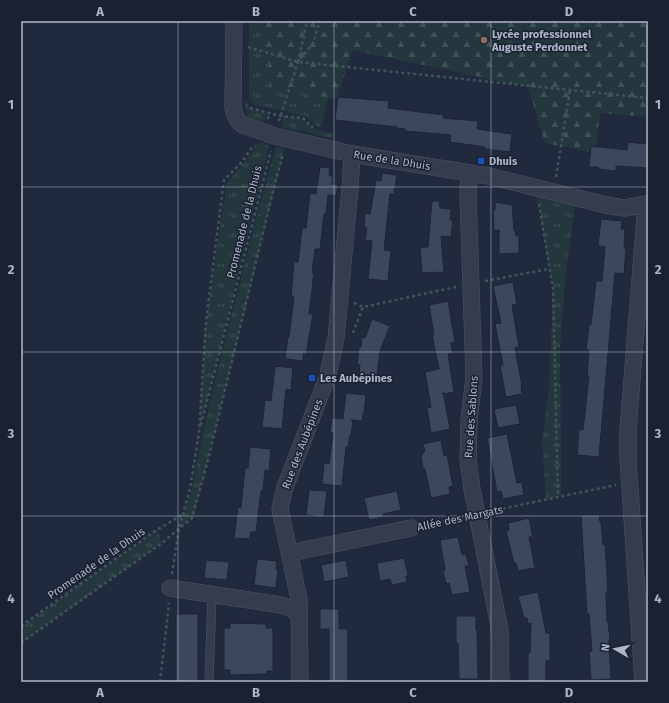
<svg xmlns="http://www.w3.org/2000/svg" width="669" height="703" font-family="'Fira Sans',sans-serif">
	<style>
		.grass { fill: url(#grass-tufts) }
		.forest { fill: url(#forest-firs) }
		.building { fill: #3d475b; stroke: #1c2333 }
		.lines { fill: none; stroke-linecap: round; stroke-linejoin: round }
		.lane-casing { stroke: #505667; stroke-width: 9 }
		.street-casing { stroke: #505667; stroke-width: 17 }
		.path { stroke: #41545a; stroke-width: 2.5; stroke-dasharray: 3 3; stroke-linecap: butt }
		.lane { stroke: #353c4c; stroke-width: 8 }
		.street { stroke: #353c4c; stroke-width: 16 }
		.grid { fill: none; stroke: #b0b6c8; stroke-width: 1; stroke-opacity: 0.55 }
		.education-dot { fill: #8d6e63; stroke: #1a2131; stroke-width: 1.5 }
		.transit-dot { fill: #1a4fb4; stroke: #1a2131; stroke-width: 1.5 }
		.labels { text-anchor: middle; stroke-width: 3; stroke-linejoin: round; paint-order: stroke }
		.poi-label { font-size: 11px; font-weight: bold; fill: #b0b6c8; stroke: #1a2131; text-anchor: start }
		.street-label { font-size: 11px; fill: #b0b6c8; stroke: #1a2131 }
		.neatline { fill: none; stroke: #b0b6c8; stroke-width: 1.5 }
		.grid-label { font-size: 13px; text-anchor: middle; font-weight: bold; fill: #b0b6c8 }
	</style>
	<defs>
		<pattern id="grass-tufts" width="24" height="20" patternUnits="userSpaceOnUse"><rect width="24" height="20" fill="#23373d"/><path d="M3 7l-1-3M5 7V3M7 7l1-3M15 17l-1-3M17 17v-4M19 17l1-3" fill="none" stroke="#405258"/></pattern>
		<pattern id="forest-firs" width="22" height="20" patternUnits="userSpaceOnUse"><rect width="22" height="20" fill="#23373d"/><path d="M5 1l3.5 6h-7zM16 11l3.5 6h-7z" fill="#405258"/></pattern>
	</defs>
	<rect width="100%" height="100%" fill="#21293c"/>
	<g class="grass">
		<polygon points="249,21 300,21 342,40 321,127 316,126 306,116 254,105 249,97"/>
		<polygon points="245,99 250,109 267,113 264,123 248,119 245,106"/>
		<polygon points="283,116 303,118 314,129 333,133 332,138 282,127"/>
		<polygon points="260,142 269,146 199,433 206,321 227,183"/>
		<polygon points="276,147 285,148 195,511 192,518 179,528 192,489 203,431 226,337 260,204"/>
		<polygon points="537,197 575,206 566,271 560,347 561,436 561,496 546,500 542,440 549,389 553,288"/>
		<polygon points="157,530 162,543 21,643 21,627"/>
	</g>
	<polygon class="forest" points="265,21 648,21 648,117 600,113 595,153 545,143 528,87 352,50 337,99 270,87"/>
	<g class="building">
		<polygon points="338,97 389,101 388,108 444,115 443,118 478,121 477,129 512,134 510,152 485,149 485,147 450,142 451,135 405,131 405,129 396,128 397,127 335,120"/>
		<polygon points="628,142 648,144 648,168 616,166 616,171 597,169 598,167 589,167 591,146 627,150"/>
		<polygon points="320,167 330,168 329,176 333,176 332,184 338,185 336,196 328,195 326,214 324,214 320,249 315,249 312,273 314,273 309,314 313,314 307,349 306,354 303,354 303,361 285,359 288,337 289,337 294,297 291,297 294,262 298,262 302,228 306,228 310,193 316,194"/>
		<polygon points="382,173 397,175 394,194 390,194 384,250 391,251 388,281 368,279 372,241 365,240 367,228 364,227 365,213 370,214 376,180 381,181"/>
		<polygon points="432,201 439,201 440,208 451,209 450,220 453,220 451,237 441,236 444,272 422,273 420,247 428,247"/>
		<polygon points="495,202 512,205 514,230 515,230 516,236 519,236 519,253 499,254 499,230 494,231 493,210 495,210"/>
		<polygon points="601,219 622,221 621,229 625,229 624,248 626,249 624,274 615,273 599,457 577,455 579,429 583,430 589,376 587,376 589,350 586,350 589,324 591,325 596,281 602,281 605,247 598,246"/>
		<polygon points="513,282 517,304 512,305 519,347 515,348 522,386 521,386 522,394 506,397 500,366 503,365 495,324 501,323 493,286"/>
		<polygon points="448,301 455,342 451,343 453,354 448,354 454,392 443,394 443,392 450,429 431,433 427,408 431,407 425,372 439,369 432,335 434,335 429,305"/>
		<polygon points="372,319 390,326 380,351 377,376 359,374 360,365 357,365 359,347 361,347 362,337 365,338"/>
		<polygon points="275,366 293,368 291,390 286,389 282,429 262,427 265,400 271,401"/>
		<polygon points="346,393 366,395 364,414 363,414 362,421 351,420 353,420 351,435 350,435 348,447 346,447 342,486 322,484 324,463 329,464 333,433 330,432 332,418 343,419"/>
		<polygon points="516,405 520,424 498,428 494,409"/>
		<polygon points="507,434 517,483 522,482 524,495 503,499 501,491 497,492 487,438"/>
		<polygon points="441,440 444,456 447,455 453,486 449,487 450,494 431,498 425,469 423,468 421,456 425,451 423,444"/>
		<polygon points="250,447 271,449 269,471 265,470 263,491 261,491 256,532 251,532 249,539 234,538 238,507 241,508 245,468 248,468"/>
		<polygon points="309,490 327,491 324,517 306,515"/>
		<polygon points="397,491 401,510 383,514 384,517 369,520 364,498"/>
		<polygon points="581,515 599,515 600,522 601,522 603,545 605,544 608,592 606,592 607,622 608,622 610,640 609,640 611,679 591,680 589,651 592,651 589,614 587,615"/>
		<polygon points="529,518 533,537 529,537 535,568 518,571 516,563 514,563 506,531 509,530 508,523"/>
		<polygon points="458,537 462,555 466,554 469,566 465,566 470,592 452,595 449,583 446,584 443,571 445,570 440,540"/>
		<polygon points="404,558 408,575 406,576 407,582 392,585 390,579 380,581 377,563"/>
		<polygon points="257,559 277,561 276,569 278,569 276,588 254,585"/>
		<polygon points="206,560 229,562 227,580 204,578"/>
		<polygon points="346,560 349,577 324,582 321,565"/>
		<polygon points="538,592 546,633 550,633 550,661 546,661 546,682 528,682 528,653 530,653 531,623 528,624 527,618 524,618 518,596"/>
		<polygon points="320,609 339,609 339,629 348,629 348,682 329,682 329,629 320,629"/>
		<rect x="176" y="614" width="22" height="68"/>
		<polygon points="456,616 476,616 476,630 477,630 478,679 459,679 458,643 456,643"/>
		<polygon points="230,623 266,624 266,628 273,628 273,671 267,671 267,674 230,675 230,670 224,670 224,628 230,628"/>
	</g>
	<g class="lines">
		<defs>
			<polyline id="lane" points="209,682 212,594"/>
			<g id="street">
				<polyline points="234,21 233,107 235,115 238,121 243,125 275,136 352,154 489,176 606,205 624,208 648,204"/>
				<polyline points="469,173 468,196 474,377 469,421 468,459 472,489 500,631 501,682"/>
				<polyline points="290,553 411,528"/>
				<polyline points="170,588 281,605 292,609 299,614"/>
				<polyline points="300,682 299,599 280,509 284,490 328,375 336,338 350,188 352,154"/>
				<polyline points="643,682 628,459 628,430 646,204"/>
			</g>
		</defs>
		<use href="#lane" class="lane-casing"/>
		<use href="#street" class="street-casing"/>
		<g class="path">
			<polyline points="248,47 298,62 648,98"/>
			<polyline points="298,62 307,21"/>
			<polyline points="250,108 281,116 303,118 313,128"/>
			<polyline points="268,119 269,113"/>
			<polyline points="279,121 298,62 313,43 320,21"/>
			<polyline points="556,177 570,90"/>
			<polyline points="539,204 553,288 558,497"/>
			<polyline points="485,281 549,269"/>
			<polyline points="354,303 363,307 456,287"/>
			<polyline points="353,333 363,307"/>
			<polyline points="201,425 271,151"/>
			<polyline points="491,511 616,485"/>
			<polyline points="425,525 463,517"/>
			<polyline points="172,574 179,528 190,488 199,433 206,321 224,180 241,163 251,149 256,146"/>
			<polyline points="21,626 155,531 182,515"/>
			<polyline points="21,643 162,543 192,518 209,456 275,183 283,154"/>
			<polyline points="160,682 169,603"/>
		</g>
		<use href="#lane" class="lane"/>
		<use href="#street" class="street"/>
	</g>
	<path class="grid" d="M178 21V682M334 21V682M491 21V682M21 187H648M21 352H648M21 516H648"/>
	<circle class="education-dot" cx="484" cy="40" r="4"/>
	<g class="transit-dot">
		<rect x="477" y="157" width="8" height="8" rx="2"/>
		<rect x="308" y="374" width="8" height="8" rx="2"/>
	</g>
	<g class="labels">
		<g class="poi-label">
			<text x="492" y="38">Lycée professionnel<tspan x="492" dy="13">Auguste Perdonnet</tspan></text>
			<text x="489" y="165">Dhuis</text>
			<text x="320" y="382">Les Aubépines</text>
		</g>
		<g class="street-label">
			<text transform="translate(392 160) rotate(9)" y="4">Rue de la Dhuis</text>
			<text transform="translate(244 222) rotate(-76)" y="4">Promenade de la Dhuis</text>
			<text transform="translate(471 417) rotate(-86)" y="4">Rue des Sablons</text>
			<text transform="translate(302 444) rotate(-69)" y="4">Rue des Aubépines</text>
			<text transform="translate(460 518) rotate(-12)" y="4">Allée des Margats</text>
			<text transform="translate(96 563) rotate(-35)" y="4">Promenade de la Dhuis</text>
		</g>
	</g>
	<rect width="669" height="703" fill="none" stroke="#1a2131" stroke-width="44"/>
	<g transform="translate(615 649) rotate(279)" stroke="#1a2131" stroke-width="3" paint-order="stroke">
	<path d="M0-3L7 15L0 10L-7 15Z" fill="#b0b6c8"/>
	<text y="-6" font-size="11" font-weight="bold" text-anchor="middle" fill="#b0b6c8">N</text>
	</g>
	<rect x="22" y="22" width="625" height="659" class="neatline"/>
	<g class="grid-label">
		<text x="100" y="16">A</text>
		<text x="256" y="16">B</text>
		<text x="413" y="16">C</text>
		<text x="569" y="16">D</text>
		<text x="11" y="109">1</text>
		<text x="658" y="109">1</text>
		<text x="11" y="274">2</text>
		<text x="658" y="274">2</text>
		<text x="11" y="438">3</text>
		<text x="658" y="438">3</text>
		<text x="11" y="603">4</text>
		<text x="658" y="603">4</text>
		<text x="100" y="697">A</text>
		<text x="256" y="697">B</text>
		<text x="413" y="697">C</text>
		<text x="569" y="697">D</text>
	</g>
</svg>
